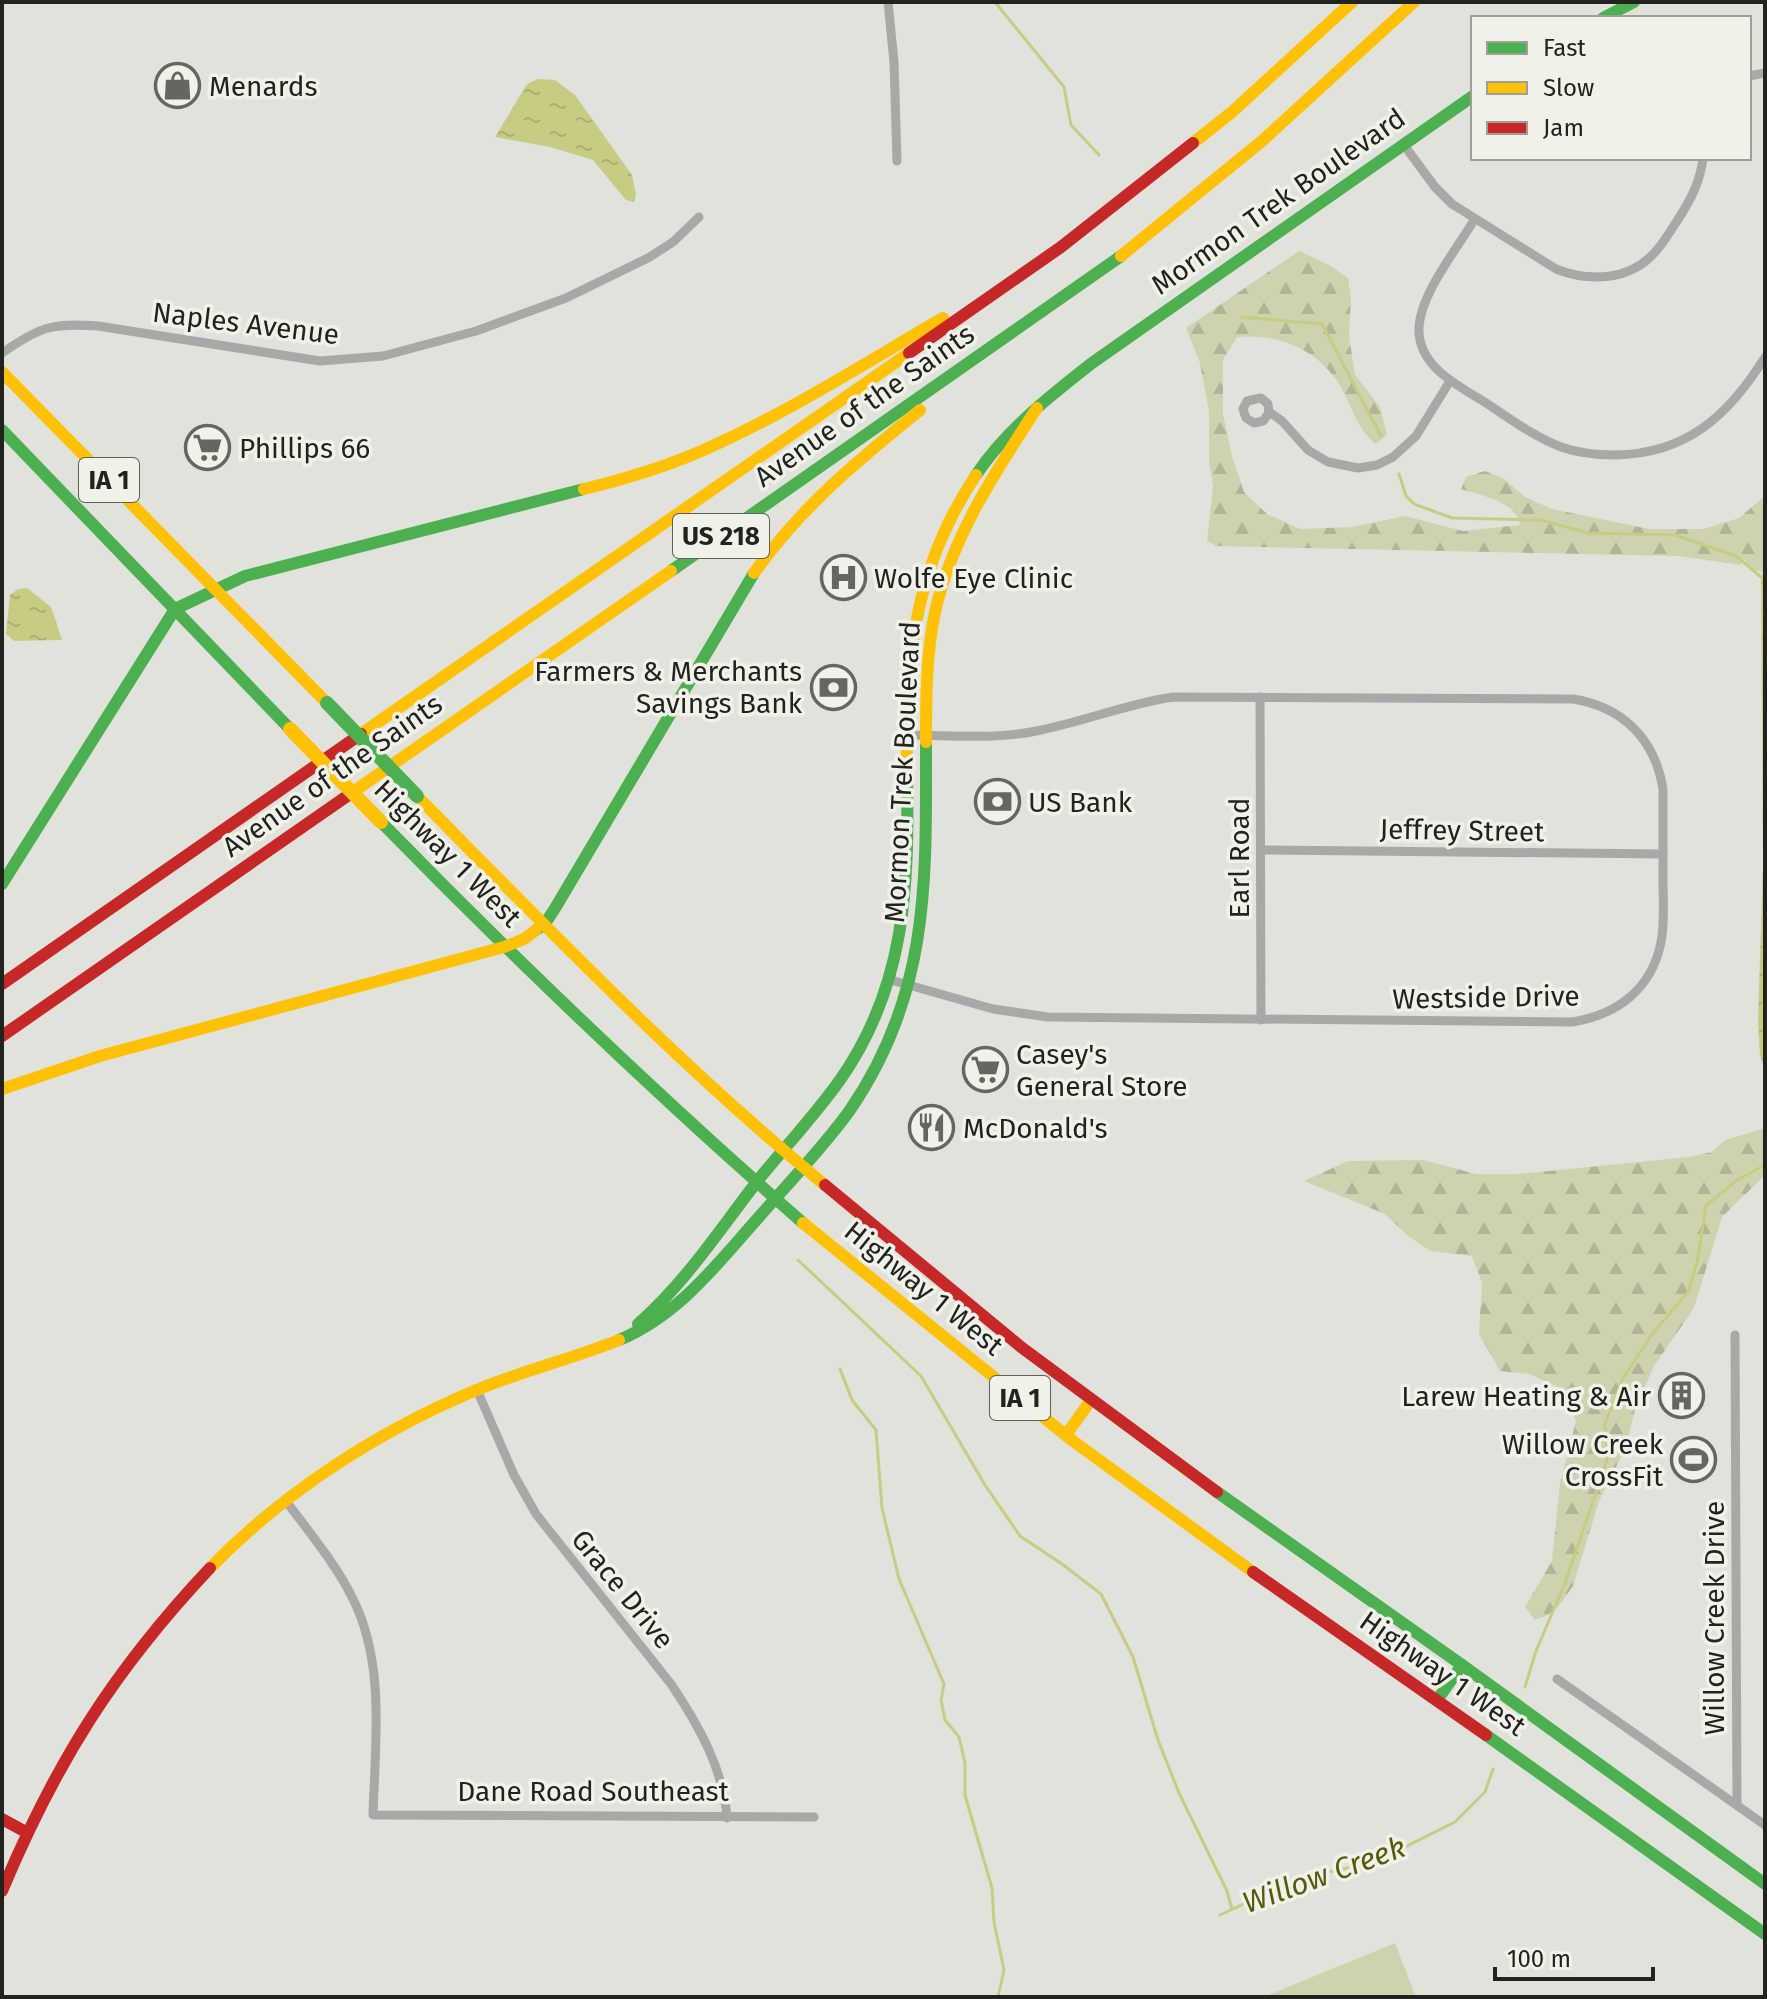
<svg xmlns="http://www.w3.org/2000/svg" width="1767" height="1999" font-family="'Fira Sans',sans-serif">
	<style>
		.green { fill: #cfd2af }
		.forest { fill: url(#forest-firs) }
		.water { fill: url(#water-ripples) }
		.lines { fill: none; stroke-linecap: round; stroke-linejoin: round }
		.stream { stroke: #c8cc83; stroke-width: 3 }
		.street { stroke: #a8a8a6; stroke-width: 9 }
		.fast { stroke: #4caf50; stroke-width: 12 }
		.slow { stroke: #ffc107; stroke-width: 12 }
		.jam { stroke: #c62828; stroke-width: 12 }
		.fast-bridge { stroke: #4caf50; stroke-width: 14 }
		.slow-bridge { stroke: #ffc107; stroke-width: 14 }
		.labels { text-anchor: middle; stroke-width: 7; stroke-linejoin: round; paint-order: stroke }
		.shield { fill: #f0f1e8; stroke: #60615b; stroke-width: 2 }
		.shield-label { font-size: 26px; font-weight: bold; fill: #22231f }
		.poi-label { font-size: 28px; fill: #22231f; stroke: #f0f1e8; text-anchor: start }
		.street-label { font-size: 28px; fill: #22231f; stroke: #f0f1e8 }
		.water-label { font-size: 30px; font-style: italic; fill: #585a0d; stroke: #f0f1e8 }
	</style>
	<defs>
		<pattern id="forest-firs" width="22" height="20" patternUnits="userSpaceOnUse" patternTransform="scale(2)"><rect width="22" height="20" fill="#cfd2af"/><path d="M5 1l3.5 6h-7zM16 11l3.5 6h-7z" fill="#b1b496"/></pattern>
		<pattern id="water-ripples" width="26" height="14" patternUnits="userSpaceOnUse" patternTransform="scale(2)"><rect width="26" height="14" fill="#c8cc83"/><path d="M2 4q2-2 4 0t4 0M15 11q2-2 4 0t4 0" fill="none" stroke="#acaf71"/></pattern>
	</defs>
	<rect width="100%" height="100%" fill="#e1e2dc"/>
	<polygon class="green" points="1395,1943 1416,1997 1264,1997"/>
	<g class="forest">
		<path d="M1299 251 1329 265 1348 278 1351 298 1349 336 1355 375 1380 407 1387 435 1376 444C1358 430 1353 411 1343 391 1322 351 1280 333 1237 337L1223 360V414L1232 456 1244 492 1267 514 1300 529 1352 527 1405 516 1463 531 1520 525C1516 501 1482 496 1461 489L1466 477 1485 471 1504 479 1525 497 1552 509 1649 529H1703L1739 518 1765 496V570L1763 573 1746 566 1745 559 1741 560V565L1678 556 1216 546 1207 541 1213 487 1209 460V411L1200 363 1186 328Z"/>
		<polygon points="1765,1128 1765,1175 1722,1217 1694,1308 1654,1366 1635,1409 1626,1447 1599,1501 1573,1586 1558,1607 1548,1615 1535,1620 1525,1607 1552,1561 1560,1483 1576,1421 1564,1390 1529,1374 1500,1371 1479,1334 1482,1283 1472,1256 1430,1251 1408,1236 1385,1214 1304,1181 1348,1161 1424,1160 1476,1174 1518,1174 1689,1157 1712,1152 1725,1140"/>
	</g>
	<g class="water">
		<polygon points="538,79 555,80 575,95 632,175 636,195 634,202 626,200 593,160 550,147 495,137 527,84"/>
		<polygon points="1765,570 1765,1072 1760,1055 1758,1021 1763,865 1761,576"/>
		<polygon points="27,588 51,607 62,640 14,641 6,634 10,595 18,589"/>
	</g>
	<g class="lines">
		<g class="stream">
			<polyline points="995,2 1064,87 1071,125 1099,155"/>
			<polyline points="1242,317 1322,324 1381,436"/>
			<polyline points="1399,474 1406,496 1414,504 1452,518 1540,520 1588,533 1675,535 1736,556 1761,577"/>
			<polyline points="798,1260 921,1376 985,1485 1020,1536 1062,1564 1101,1594 1133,1657 1158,1740 1179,1793 1227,1891 1232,1909"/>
			<polyline points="840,1369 852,1400 876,1430 882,1508 899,1579 944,1684 941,1700 945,1720 959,1737 965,1763 965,1795 992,1888 994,1922 1004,1970 998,1997"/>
			<polyline points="1525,1687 1536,1651 1565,1583 1607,1460 1605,1424 1623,1378 1653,1333 1688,1292 1697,1263 1706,1206 1737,1180 1765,1165"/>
			<polyline points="1220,1915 1299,1878 1373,1863 1455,1822 1485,1792 1493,1769"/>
		</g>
		<g class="street">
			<polyline points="888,2 894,62 897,161"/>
			<polyline points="1749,76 1765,73"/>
			<path d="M1404 145 1435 187 1452 204 1556 269C1589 282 1630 281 1655 252 1664 243 1670 231 1677 221 1690 201 1700 183 1703 158"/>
			<path d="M1474 220C1457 249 1421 293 1419 327 1417 365 1455 384 1483 401 1508 417 1534 437 1561 447 1578 453 1597 455 1615 455 1687 454 1729 415 1765 357"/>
			<path d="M2 353C41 326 52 323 98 326L320 361 383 356 476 331 566 298 648 258 673 242 699 217"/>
			<polyline points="1269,413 1268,404 1261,398 1247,401 1243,409 1246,418 1254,423 1263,421 1269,413 1272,414 1282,421 1308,450 1328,462 1358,468 1377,465 1393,457 1416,436 1450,381"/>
			<polyline points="1260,697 1261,1020"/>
			<polyline points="1261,850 1663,854"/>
			<path d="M891 980 993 1009 1048 1017 1572 1022C1617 1015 1652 989 1661 942 1665 922 1663 901 1663 881 1663 850 1663 820 1663 789 1655 739 1623 707 1573 699L1173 697C1126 704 1083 722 1036 731 995 740 949 735 907 735"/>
			<polyline points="1735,1335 1737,1805"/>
			<path d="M477 1390 514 1475 536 1514 671 1684C698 1724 724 1770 727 1818"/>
			<path d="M286 1501C309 1532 335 1563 352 1597 386 1663 375 1744 373 1815L814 1817"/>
			<polyline points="1557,1679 1765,1825"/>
		</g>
		<g class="fast">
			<polyline points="1603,18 1634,2"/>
			<polyline points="2,430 290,729"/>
			<path d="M976 475C1006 430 1050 396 1092 363L1473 96"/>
			<polyline points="671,571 1121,256"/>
			<path d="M381 822C517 961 657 1095 803 1223"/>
			<polyline points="2,884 175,609 245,576 584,489"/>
			<polyline points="536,930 544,925 554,910 754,573"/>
			<path d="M638 1324C686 1282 720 1229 759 1179 786 1146 815 1115 840 1080 906 986 909 886 907 776"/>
			<path d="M619 1340C679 1315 717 1264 759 1217 789 1182 823 1148 850 1110 931 992 926 878 926 742"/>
			<polyline points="1217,1492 1462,1665 1765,1884"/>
			<polyline points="1437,1700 1462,1665"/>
			<polyline points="1486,1735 1765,1934"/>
		</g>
		<g class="slow">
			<polyline points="1193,143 1232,112 1352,2"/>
			<polyline points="1121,256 1262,141 1414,2"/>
			<polyline points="2,372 327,703"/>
			<path d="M584 489C625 479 668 466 706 449 789 412 865 363 943 318"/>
			<path d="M754 573C803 505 856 462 920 410"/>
			<polyline points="361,734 909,353"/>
			<path d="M926 742C926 699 926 655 935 612 952 537 995 472 1037 408"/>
			<path d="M907 776C906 662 911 573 976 475"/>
			<polyline points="350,794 671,571"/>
			<path d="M417 796C549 930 680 1066 825 1185"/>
			<polyline points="2,1089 100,1056 504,947 524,939 536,930"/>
			<polyline points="803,1223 1073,1441 1253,1572"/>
			<polyline points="1066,1435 1091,1400"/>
			<path d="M210 1568C284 1492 377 1432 474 1391 521 1371 572 1359 619 1340"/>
		</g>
		<g class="jam">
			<polyline points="909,353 1061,247 1193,143"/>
			<polyline points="2,984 361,734"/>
			<polyline points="2,1036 350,794"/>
			<polyline points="825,1185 1021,1347 1217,1492"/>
			<polyline points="1253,1572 1486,1735"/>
			<polyline points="2,1819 26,1832"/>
			<path d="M2 1891C56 1762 114 1670 210 1568"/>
		</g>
		<polyline class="fast-bridge" points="327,703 417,796"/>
		<polyline class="slow-bridge" points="290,729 381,822"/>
	</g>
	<defs>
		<symbol id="shop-ring" viewBox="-11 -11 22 22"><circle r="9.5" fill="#f0f1e8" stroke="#656661" stroke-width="1.5"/><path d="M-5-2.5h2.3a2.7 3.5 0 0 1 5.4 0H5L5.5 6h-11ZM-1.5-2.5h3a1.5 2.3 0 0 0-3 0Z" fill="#656661"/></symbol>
		<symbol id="supermarket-ring" viewBox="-11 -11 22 22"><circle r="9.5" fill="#f0f1e8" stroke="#656661" stroke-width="1.5"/><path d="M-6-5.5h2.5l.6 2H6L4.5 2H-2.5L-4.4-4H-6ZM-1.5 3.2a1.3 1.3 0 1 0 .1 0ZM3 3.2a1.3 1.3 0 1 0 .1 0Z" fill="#656661"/></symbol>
		<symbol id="hospital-ring" viewBox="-11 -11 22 22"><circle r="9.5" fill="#f0f1e8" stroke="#656661" stroke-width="1.5"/><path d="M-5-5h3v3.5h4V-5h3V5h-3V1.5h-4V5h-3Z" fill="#656661"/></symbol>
		<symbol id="bank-ring" viewBox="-11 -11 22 22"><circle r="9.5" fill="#f0f1e8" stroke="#656661" stroke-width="1.5"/><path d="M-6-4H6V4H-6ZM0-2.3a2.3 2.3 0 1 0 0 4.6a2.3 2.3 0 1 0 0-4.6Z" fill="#656661"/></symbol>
		<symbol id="restaurant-ring" viewBox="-11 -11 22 22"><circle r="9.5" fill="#f0f1e8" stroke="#656661" stroke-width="1.5"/><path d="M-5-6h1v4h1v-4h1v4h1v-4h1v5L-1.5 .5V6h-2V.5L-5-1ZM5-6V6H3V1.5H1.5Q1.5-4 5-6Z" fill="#656661"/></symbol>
		<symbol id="building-ring" viewBox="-11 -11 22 22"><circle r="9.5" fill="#f0f1e8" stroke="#656661" stroke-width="1.5"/><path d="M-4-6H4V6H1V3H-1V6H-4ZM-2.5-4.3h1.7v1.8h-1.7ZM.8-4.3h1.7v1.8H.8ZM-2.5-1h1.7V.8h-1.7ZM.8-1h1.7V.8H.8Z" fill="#656661"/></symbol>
		<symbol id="stadium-ring" viewBox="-11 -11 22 22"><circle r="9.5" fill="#f0f1e8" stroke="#656661" stroke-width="1.5"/><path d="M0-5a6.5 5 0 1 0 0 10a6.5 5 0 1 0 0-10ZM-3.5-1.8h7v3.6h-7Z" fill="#656661"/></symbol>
	</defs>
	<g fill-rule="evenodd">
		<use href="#shop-ring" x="152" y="60" width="51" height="51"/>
		<use href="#supermarket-ring" x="182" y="422" width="51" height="51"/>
		<use href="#hospital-ring" x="818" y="552" width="51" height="51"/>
		<use href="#bank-ring" x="808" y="662" width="51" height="51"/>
		<use href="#bank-ring" x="972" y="776" width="51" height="51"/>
		<use href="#supermarket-ring" x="960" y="1044" width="51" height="51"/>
		<use href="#restaurant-ring" x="906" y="1102" width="51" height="51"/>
		<use href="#building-ring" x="1656" y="1370" width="51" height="51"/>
		<use href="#stadium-ring" x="1668" y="1434" width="51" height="51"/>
	</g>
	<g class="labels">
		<g class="shield">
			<rect x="79" y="458" width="60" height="44" rx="6"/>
			<rect x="673" y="514" width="96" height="44" rx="6"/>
			<rect x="990" y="1376" width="60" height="44" rx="6"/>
		</g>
		<g class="shield-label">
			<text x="109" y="489">IA 1</text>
			<text x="721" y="545">US 218</text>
			<text x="1020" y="1407">IA 1</text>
		</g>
		<g class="poi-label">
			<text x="209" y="96">Menards</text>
			<text x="239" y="458">Phillips 66</text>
			<text x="874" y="588">Wolfe Eye Clinic</text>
			<text x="802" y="681" text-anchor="end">Farmers &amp; Merchants<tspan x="802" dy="32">Savings Bank</tspan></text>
			<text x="1028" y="812">US Bank</text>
			<text x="1016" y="1064">Casey's<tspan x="1016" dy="32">General Store</tspan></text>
			<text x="963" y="1138">McDonald's</text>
			<text x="1651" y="1406" text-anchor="end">Larew Heating &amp; Air</text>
			<text x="1663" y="1454" text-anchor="end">Willow Creek<tspan x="1663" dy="32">CrossFit</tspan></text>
		</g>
		<g class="street-label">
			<text transform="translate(1278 201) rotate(-35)" y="10">Mormon Trek Boulevard</text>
			<text transform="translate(246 323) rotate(7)" y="10">Naples Avenue</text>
			<text transform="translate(864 405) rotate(-35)" y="10">Avenue of the Saints</text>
			<text transform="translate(902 772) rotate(-87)" y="10">Mormon Trek Boulevard</text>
			<text transform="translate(332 775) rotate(-35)" y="10">Avenue of the Saints</text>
			<text transform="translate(1462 830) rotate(1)" y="10">Jeffrey Street</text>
			<text transform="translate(448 853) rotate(45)" y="10">Highway 1 West</text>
			<text transform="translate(1239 858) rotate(-90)" y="10">Earl Road</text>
			<text transform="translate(1486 997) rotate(-1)" y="10">Westside Drive</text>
			<text transform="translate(924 1288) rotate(39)" y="10">Highway 1 West</text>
			<text transform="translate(623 1589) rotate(51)" y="10">Grace Drive</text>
			<text transform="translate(1714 1618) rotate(-90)" y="10">Willow Creek Drive</text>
			<text transform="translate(1443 1673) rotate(35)" y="10">Highway 1 West</text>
			<text x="593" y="1801">Dane Road Southeast</text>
		</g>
		<g class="water-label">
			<text transform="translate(1324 1875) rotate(-20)" y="10">Willow Creek</text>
		</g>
	</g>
	<rect width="1767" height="1999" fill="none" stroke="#22231f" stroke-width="8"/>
	<rect x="1471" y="16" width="280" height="144" fill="#f0f1e8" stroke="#9e9f98" stroke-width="2"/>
	<rect x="1487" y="42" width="40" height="12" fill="#4caf50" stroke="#9e9f98" stroke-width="2"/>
	<text x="1543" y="56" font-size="24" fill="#22231f">Fast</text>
	<rect x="1487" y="82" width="40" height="12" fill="#ffc107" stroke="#9e9f98" stroke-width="2"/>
	<text x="1543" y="96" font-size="24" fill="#22231f">Slow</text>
	<rect x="1487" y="122" width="40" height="12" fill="#c62828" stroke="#9e9f98" stroke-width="2"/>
	<text x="1543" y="136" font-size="24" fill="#22231f">Jam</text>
	<path d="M1495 1967v12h158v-12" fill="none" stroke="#22231f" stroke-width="4"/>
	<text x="1507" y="1967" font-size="24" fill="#22231f" stroke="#f0f1e8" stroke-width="6" paint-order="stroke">100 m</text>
</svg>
